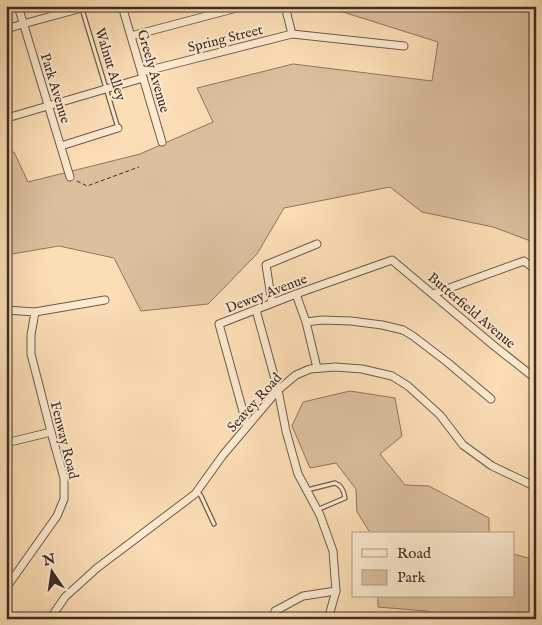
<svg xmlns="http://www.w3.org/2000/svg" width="542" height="625" font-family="'IM FELL English',serif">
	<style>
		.green { fill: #dcc09e; stroke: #8c7662 }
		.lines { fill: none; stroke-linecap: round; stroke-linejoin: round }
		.stream { stroke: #89735f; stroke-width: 2 }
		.lane-casing { stroke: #6d594b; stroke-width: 5.5 }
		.street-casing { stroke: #6d594b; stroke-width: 9 }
		.path { stroke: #3d2d27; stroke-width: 1; stroke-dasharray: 4 2.5; stroke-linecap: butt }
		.lane { stroke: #fdead0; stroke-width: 3 }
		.street { stroke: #fdead0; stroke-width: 7 }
		.labels { text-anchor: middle; stroke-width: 4; stroke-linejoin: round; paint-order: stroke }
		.street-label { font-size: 14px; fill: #3d2d27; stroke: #fdead0 }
	</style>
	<rect width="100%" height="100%" fill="#fcdeb6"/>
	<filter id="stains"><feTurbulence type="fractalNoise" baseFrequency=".004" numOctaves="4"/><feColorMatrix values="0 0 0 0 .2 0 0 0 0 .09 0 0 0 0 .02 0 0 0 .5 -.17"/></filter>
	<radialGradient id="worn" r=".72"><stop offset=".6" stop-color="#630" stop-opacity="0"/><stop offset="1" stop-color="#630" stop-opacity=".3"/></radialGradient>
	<g class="green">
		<path d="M297 6H508C517 8 526 6 536 6V243L493 227 422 212 390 187 284 208 257 254 208 304 141 311 114 258 59 246 6 255V153L14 152 28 182 140 154 213 122 197 88 293 64 432 81 438 42 343 12 298 8Z"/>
		<polygon points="350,391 395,398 402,436 380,454 405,485 429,486 489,518 489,534 371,534 357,512 356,489 336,463 310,468 292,426 303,402"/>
		<polygon points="513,554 536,560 536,619 441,619 426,611 378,607 378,596 513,596"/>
	</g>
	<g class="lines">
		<polyline class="stream" points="491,6 521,10 536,9"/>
		<defs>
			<g id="lane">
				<polyline points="82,9 118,128"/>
				<path d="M307 490 335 483C341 485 344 491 345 498L317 510"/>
				<polyline points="197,491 201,496 214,524"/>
			</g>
			<g id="street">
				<polyline points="18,6 70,177"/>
				<polyline points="122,6 162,142"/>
				<polyline points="285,6 292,34"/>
				<polyline points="6,29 23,24 89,6"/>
				<polyline points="131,36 244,6"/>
				<polyline points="142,72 292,34 404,46"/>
				<polyline points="6,116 7,118 143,78"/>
				<polyline points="61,146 118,128"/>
				<polyline points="296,294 306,322 317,368"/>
				<polyline points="433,294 524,261 536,270"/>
				<polyline points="272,303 266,265 317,244"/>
				<polyline points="6,310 35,312 105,300"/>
				<polyline points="256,310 278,390 286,431 298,474 320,515 333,551 336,591 330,612 327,619"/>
				<polyline points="306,322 322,320 351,321 382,325 403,330 413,336 447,362 491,399"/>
				<polyline points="247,426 219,324 296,294 392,260 493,345 536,379"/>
				<polyline points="6,443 51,432"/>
				<polyline points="6,588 57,516 64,499 64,478 51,432 31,354 31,335 35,312"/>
				<polyline points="275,611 303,596 336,591"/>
				<polyline points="50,619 65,597 97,568 195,494 223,455 278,390 296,375 310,369 335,367 362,369 392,376 408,386 440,415 463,445 492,466 536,487"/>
			</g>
		</defs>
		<use href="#lane" class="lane-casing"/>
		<use href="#street" class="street-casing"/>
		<polyline class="path" points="77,181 87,186 139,167"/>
		<use href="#lane" class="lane"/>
		<use href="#street" class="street"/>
	</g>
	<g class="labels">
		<g class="street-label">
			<text transform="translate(225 38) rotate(-14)" y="5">Spring Street</text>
			<text transform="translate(111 64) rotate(73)" y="5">Walnut Alley</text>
			<text transform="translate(154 71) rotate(74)" y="5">Greely Avenue</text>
			<text transform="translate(56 88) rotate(73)" y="5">Park Avenue</text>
			<text transform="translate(266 293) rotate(-21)" y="5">Dewey Avenue</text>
			<text transform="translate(472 310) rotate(40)" y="5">Butterfield Avenue</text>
			<text transform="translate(254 402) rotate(-48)" y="5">Seavey Road</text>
			<text transform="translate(65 440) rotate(76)" y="5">Fenway Road</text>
		</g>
	</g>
	<rect width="542" height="625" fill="none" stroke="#fcdeb6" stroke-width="25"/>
	<rect x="8" y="8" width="527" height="610" fill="none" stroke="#3d2d27" stroke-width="2.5"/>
	<rect x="12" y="12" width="517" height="600" fill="none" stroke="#3d2d27"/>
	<rect x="352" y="532" width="162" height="65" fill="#fdead0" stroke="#b09e8c"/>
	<rect x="362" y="549" width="25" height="8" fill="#fdead0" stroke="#b09e8c"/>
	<text x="397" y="558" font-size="15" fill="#3d2d27">Road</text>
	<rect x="362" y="570" width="25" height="15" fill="#dcc09e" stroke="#b09e8c"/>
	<text x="397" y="582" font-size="15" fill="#3d2d27">Park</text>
	<g transform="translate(52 572) rotate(347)" stroke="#fdead0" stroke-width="4" paint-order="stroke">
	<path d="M0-4L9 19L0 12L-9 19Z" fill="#3d2d27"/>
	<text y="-8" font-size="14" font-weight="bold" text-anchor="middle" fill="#3d2d27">N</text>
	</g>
	<rect width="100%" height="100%" filter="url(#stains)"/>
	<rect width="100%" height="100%" fill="url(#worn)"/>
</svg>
